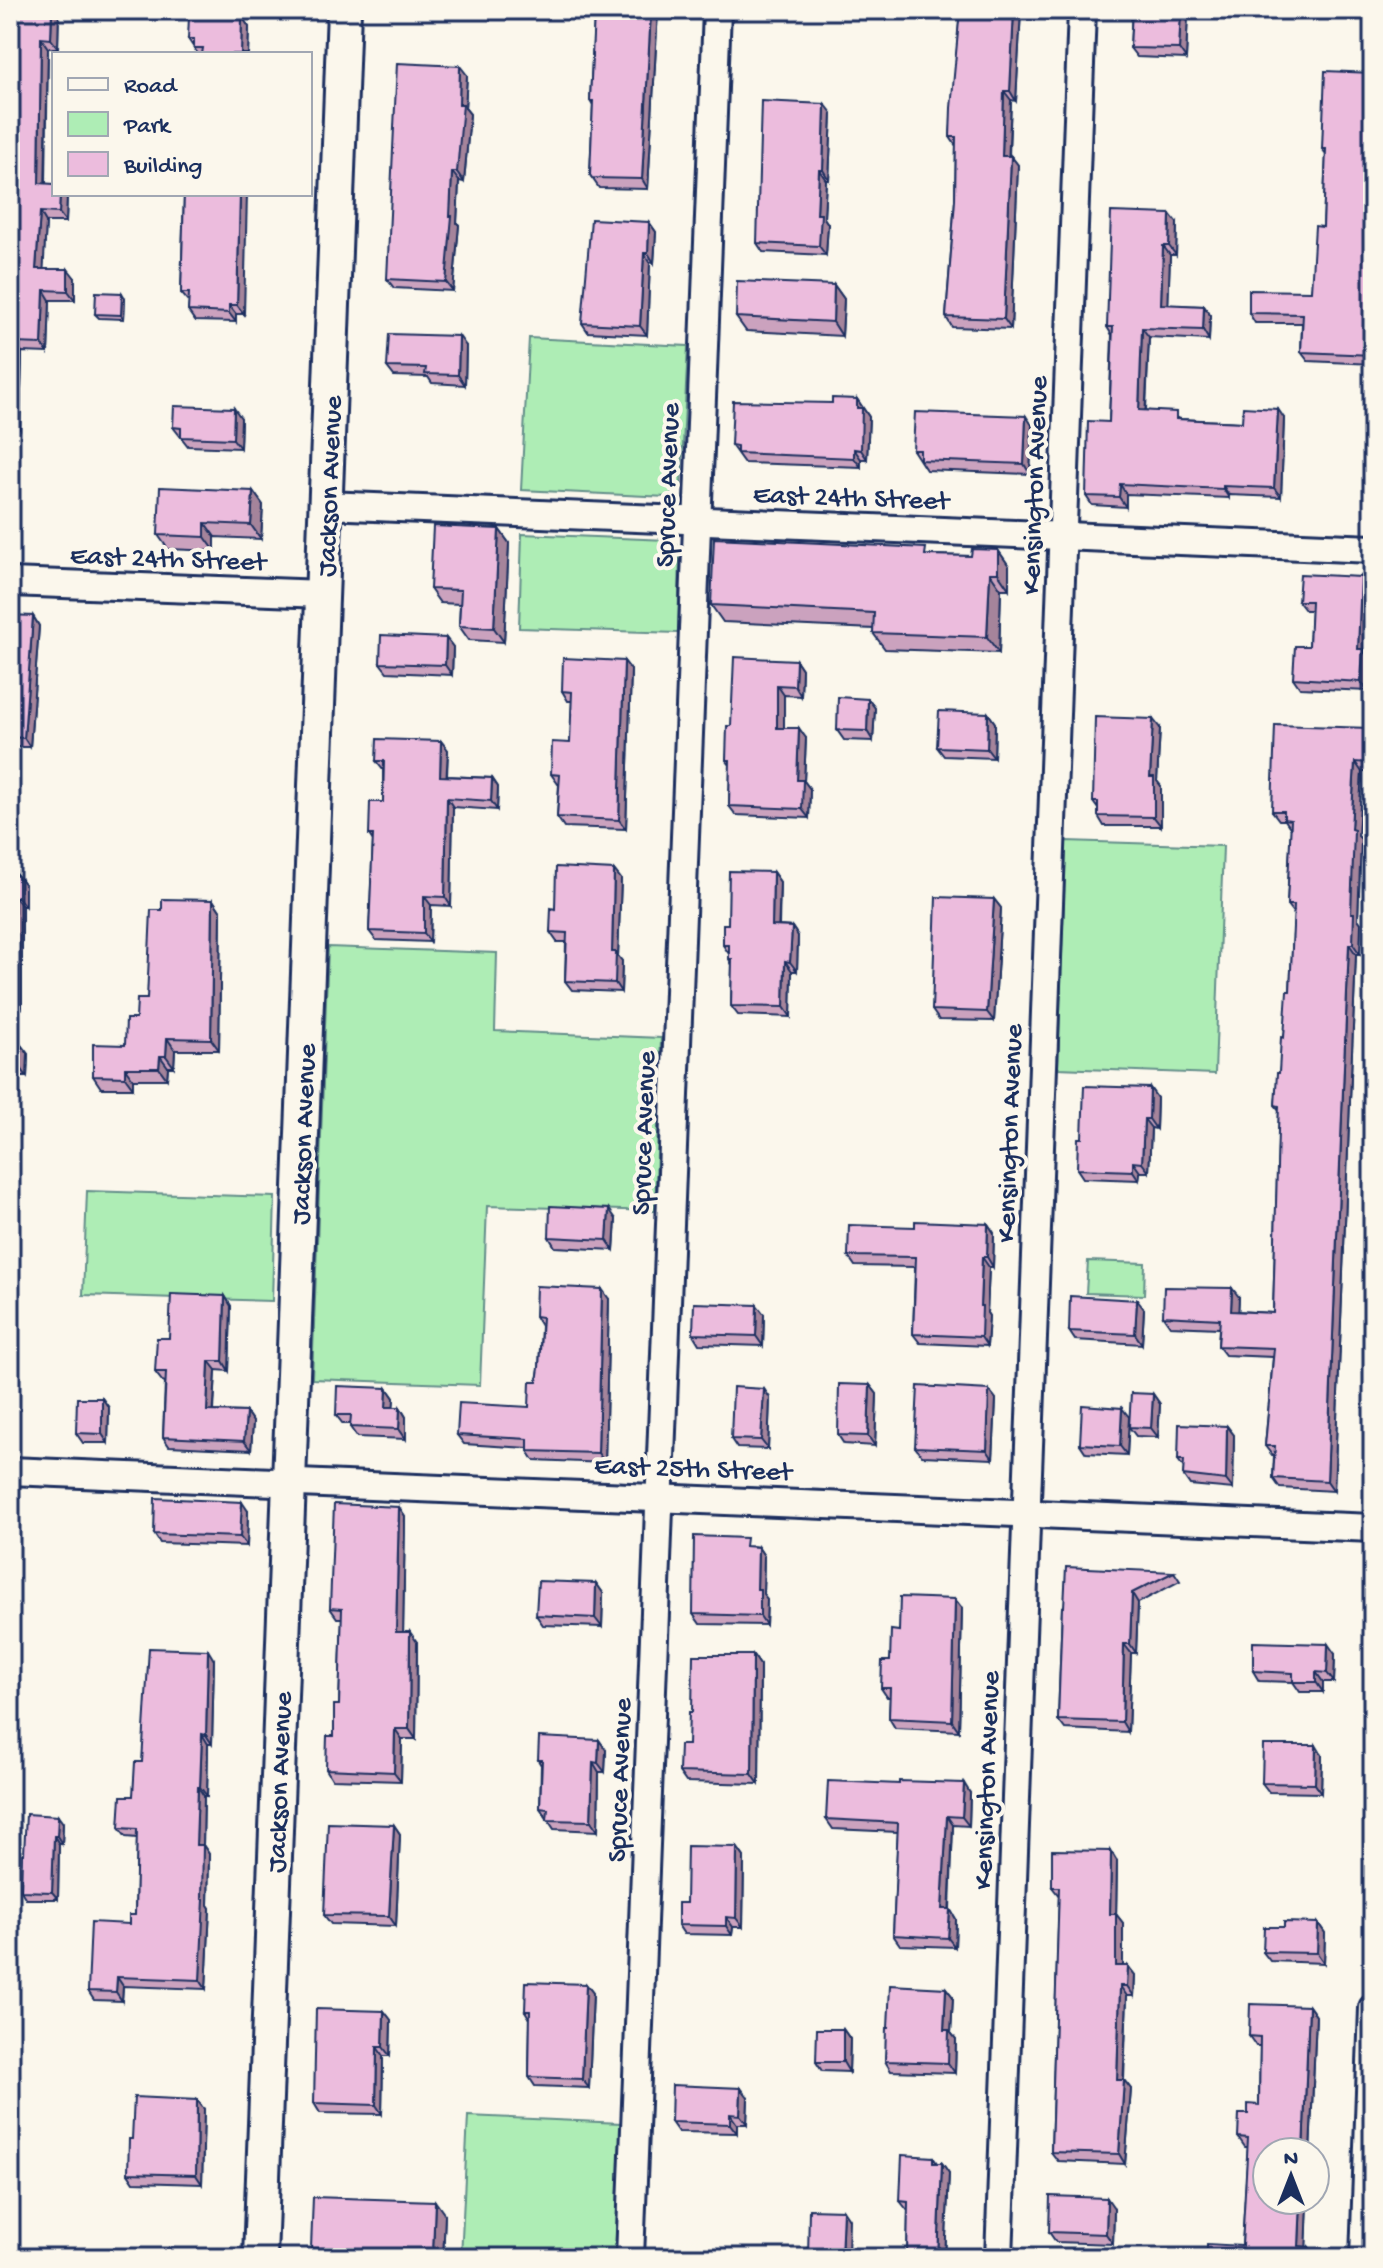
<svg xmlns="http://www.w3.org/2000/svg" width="1383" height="2268" font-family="'Gochi Hand',sans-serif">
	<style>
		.green { fill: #aeedb5; stroke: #648e8a; stroke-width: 2 }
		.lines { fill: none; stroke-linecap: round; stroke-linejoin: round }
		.minor-casing { stroke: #1b2f5e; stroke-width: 32 }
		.tertiary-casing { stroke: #1b2f5e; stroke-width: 38 }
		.minor { stroke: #fbf7ec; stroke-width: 26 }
		.tertiary { stroke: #fbf7ec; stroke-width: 32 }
		.wall { fill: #cba2be; stroke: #1b2f5e; stroke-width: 2 }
		.shaded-wall { fill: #a5849b; stroke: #1b2f5e; stroke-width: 2 }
		.building { fill: #ecbcdd; stroke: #1b2f5e; stroke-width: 2 }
		.labels { text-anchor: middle; stroke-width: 8; stroke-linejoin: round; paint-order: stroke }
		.street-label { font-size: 28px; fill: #1b2f5e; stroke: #fbf7ec }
	</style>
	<rect width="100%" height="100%" fill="#fbf7ec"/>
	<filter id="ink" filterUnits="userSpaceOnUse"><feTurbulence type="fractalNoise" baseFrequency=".0125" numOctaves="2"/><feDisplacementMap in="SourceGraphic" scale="16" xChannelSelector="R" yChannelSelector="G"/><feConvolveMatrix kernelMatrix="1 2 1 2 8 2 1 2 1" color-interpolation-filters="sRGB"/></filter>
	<g filter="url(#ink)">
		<g class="green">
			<polygon points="529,338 688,346 681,485 667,497 521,490"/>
			<polygon points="522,534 668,540 677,545 680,555 678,633 519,628"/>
			<polygon points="1066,841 1223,846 1215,1074 1058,1068"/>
			<polygon points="328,947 497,953 495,1031 661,1038 655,1211 487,1206 480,1385 312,1379"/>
			<polygon points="87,1191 275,1197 272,1301 83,1295"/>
			<polygon points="1088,1261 1145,1263 1144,1295 1086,1293"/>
			<polygon points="468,2116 621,2123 615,2258 461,2258"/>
		</g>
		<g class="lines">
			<defs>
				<g id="minor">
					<polyline points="326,505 1373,549"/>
					<polyline points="10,582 323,594"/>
					<polyline points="10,1471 1373,1528"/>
					<polyline points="630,2258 717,10"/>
					<polyline points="999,2258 1082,10"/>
					<polyline points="1364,2258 1373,2008"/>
				</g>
				<polyline id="tertiary" points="260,2258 344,10"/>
			</defs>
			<use href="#minor" class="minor-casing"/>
			<use href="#tertiary" class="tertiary-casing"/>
			<use href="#minor" class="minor"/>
			<use href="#tertiary" class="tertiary"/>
		</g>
		<g class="wall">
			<polygon points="10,10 59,10 58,48 48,48 46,183 54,194 67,194 66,222 46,222 43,269 75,278 75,300 50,300 48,353 22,352 20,429 10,429"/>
			<polygon points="658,10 648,189 599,188 590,175 593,106 590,101 594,19 589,13"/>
			<polygon points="791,10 839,10 839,12"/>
			<polygon points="960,10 1021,10 1016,101 1011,100 1009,156 1011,156 1018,165 1011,329 952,327 946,317 955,200 956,146 950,137"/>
			<polygon points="1132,10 1201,10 1201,13 1188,12 1186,59 1137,57 1130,48"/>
			<polygon points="242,17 249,27 248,54 198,54 188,39"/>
			<polygon points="1373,73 1373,364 1308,361 1301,352 1302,323 1255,323 1249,313 1311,291 1323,227 1326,154 1322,149"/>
			<polygon points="467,75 465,108 470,114 464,182 459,181 457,223 459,225 453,291 394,288 387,279"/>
			<polygon points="832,113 829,180 826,180 824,218 828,224 826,255 763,252 757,243"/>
			<polygon points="184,194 244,314 236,314 236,322 195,321 188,311 189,302 181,293"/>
			<polygon points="649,222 656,232 654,263 650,262 647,335 588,332 582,323"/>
			<polygon points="1177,223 1176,255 1170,255 1168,305 1204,306 1210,315 1209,340 1149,337 1146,410 1181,419 1242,422 1284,418 1281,497 1229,495 1229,498 1126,494 1126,507 1092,505 1086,496 1109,422 1112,335 1107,327"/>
			<polygon points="834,285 844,299 842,336 746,331 736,317"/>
			<polygon points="125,298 124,319 99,318 95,314"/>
			<polygon points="466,346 465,385 432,383 428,377 394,376 387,367"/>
			<polygon points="857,399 869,417 867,459 861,459 861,467 744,463 731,445 832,403"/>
			<polygon points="241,418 240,448 188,446 173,427"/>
			<polygon points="1032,425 1030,474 926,470 913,450"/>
			<polygon points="253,491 263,505 261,539 215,537 215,551 168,549 158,535"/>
			<polygon points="499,529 509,543 504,642 469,640 459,626 460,604 440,603 430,589"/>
			<polygon points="998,550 1009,566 1009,589 1001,589 999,653 885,649 873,633 874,629 723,622 711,605 931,555 971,556"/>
			<polygon points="1361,577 1368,587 1365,653 1369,659 1368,691 1300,688 1293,678 1309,646 1311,610 1305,610 1298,601"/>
			<polygon points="10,609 14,616 33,616 39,626 30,747 10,747"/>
			<polygon points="446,638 453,647 452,675 387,672 380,663"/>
			<polygon points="796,660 802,669 801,696 784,695 784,728 806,738 804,781 810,789 809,818 736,815 729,806 730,765 726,760 731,726"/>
			<polygon points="624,661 631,670 626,829 564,827 557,817 559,784 558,784 551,774 570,743 572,701 568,701 562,691"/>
			<polygon points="868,699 875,708 873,741 844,740 837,730"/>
			<polygon points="988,713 995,723 994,758 944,756 937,747"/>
			<polygon points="1160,728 1157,781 1161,786 1161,826 1104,826 1098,816 1098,809 1093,802"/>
			<polygon points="1370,728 1373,733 1373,772 1362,772 1358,836 1361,839 1358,919 1361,923 1360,954 1356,954 1334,1491 1280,1488 1273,1478 1274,1455 1272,1455 1265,1446 1273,1357 1225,1355 1218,1346 1219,1328 1170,1326 1163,1316 1239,1297 1238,1311 1273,1313 1279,1110 1275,1105 1290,991 1294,914 1287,905 1291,829 1285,820 1279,820 1272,811"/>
			<polygon points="441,741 448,750 447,776 492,778 498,787 497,810 453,807 451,906 431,905 430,942 376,940 369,931 373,841 369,835 383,802 383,770 376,761"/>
			<polygon points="10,834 16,843 16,876 18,876 25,885 25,906 22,906 22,1007 10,1006"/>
			<polygon points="614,870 621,879 618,956 622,961 621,992 572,990 565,981 566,942 557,942 550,932 555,909"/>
			<polygon points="773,872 780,882 779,926 792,927 798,936 797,971 792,971 791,1017 738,1015 731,1006 732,965 729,959 729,954 723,945 728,924"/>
			<polygon points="994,899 1001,908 994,1021 939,1020 932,1010"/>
			<polygon points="213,900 221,912 219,1050 175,1050 174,1067 168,1067 167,1079 133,1079 133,1088 101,1088 93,1076 125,1045 136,1019 147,999 162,910"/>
			<polygon points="10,1044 21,1045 28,1054 27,1077 13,1077 13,1086 10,1086"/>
			<polygon points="1150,1088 1157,1098 1156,1129 1151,1128 1149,1172 1140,1172 1139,1180 1083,1178 1077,1169 1082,1138"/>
			<polygon points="616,1219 614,1250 555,1247 549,1237"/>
			<polygon points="988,1224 994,1233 993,1267 989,1267 987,1313 989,1316 987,1346 920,1343 913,1334 915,1267 855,1266 848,1256 915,1227"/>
			<polygon points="225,1296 231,1306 229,1371 216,1370 214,1411 246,1412 253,1422 251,1450 169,1446 163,1437 165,1382 162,1381 155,1372 169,1338"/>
			<polygon points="609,1299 605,1463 534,1460 528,1451 528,1448 464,1444 457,1435 529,1407 537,1382 539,1368 541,1326 535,1316"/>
			<polygon points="1144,1309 1142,1344 1075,1340 1069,1331"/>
			<polygon points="764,1314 763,1346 699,1344 693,1334"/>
			<polygon points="870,1385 877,1394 875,1446 844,1444 838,1435"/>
			<polygon points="387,1388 394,1398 393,1407 400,1407 406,1417 406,1439 357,1437 350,1427 350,1424 343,1424 336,1415"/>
			<polygon points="764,1389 770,1398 768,1449 737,1448 731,1439"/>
			<polygon points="989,1390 996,1399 993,1459 922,1456 915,1447"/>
			<polygon points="1153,1394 1160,1404 1158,1437 1136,1436 1129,1427"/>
			<polygon points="102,1398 109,1408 108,1443 83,1443 76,1433"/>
			<polygon points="1129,1417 1127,1455 1086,1453 1080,1444"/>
			<polygon points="1227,1426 1234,1435 1233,1489 1190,1485 1183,1475 1184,1468 1178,1460"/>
			<polygon points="399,1507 405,1516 403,1632 417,1642 416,1739 402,1739 401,1781 332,1779 326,1769 334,1736 339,1705 342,1618 337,1618 330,1608"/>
			<polygon points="248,1511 247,1546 160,1543 154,1534"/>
			<polygon points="752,1546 758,1547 764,1556 763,1594 767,1599 766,1625 700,1624 693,1614"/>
			<polygon points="1174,1572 1180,1581 1138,1603 1136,1653 1131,1653 1128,1732 1065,1729 1058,1720 1062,1607"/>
			<polygon points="596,1583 603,1593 602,1627 543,1625 536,1615"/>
			<polygon points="962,1608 959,1731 895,1728 889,1718 890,1697 887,1697 881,1688 899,1631"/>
			<polygon points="1335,1654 1334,1682 1323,1682 1323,1692 1300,1692 1293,1682 1259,1681 1253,1671"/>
			<polygon points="753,1655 760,1665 759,1784 686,1782 679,1772 688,1745"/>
			<polygon points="214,1660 212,1744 208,1744 207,1796 204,1796 203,1845 209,1854 208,1905 210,1908 206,1989 123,1986 122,2001 94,2000 88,1991 135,1915 137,1838 126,1837 119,1828 133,1796 142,1762"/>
			<polygon points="599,1740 606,1750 605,1772 599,1772 598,1831 554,1829 540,1808 541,1765 538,1760"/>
			<polygon points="1322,1755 1321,1793 1269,1792 1262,1783"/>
			<polygon points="970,1793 969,1826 953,1825 950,1909 956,1919 955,1947 900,1945 893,1935 898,1832 833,1829 826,1819"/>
			<polygon points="63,1823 62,1844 59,1844 58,1899 26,1899 21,1891 24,1854"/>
			<polygon points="394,1825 400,1834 396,1926 331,1924 324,1915"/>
			<polygon points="737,1847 744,1857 743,1927 733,1927 732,1935 684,1934 678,1925 686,1903"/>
			<polygon points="1117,1861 1116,1914 1123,1923 1123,1966 1128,1966 1135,1975 1134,1996 1127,1996 1124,2080 1131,2089 1125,2164 1058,2161 1051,2152 1059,1896 1052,1887"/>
			<polygon points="1318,1923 1325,1933 1324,1963 1270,1961 1263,1952 1284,1927"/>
			<polygon points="586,1984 593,1993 589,2088 535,2086 529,2077 530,2019 525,2011"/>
			<polygon points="946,1988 953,1997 951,2033 956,2039 955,2073 891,2071 885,2061 888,2028"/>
			<polygon points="1309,2006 1316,2016 1306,2247 1309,2247 1315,2256 1207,2254 1242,2246 1248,2147 1245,2147 1238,2137 1248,2114 1259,2105 1260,2046 1256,2046 1249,2036"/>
			<polygon points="384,2011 391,2020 390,2056 383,2056 382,2114 320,2113 314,2103"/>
			<polygon points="843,2029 850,2039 849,2072 822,2071 816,2062"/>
			<polygon points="748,2097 747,2124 737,2124 737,2133 678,2132 671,2122"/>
			<polygon points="204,2109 202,2184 134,2182 128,2173 132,2139"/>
			<polygon points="933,2157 937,2163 942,2163 949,2173 945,2258 907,2258 908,2211 900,2201"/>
			<polygon points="1114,2208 1113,2244 1056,2242 1049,2232"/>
			<polygon points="445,2215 443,2258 318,2258 311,2248"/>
		</g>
		<g class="shaded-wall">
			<polygon points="52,10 59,10 58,48 51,39"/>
			<polygon points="651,10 658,10 648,189 642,179"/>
			<polygon points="1014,10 1021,10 1016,101 1010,91"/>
			<polygon points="1181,10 1186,10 1188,12 1186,59 1179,49"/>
			<polygon points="242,17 249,27 248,54 241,54"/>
			<polygon points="41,38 48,48 45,193 39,183"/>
			<polygon points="460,66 467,75 465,108 470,114 464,182 457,172"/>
			<polygon points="1004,91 1011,100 1008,165 1002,156"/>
			<polygon points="825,104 832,113 829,180 823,170"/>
			<polygon points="1011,156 1018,165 1011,329 1004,319"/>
			<polygon points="819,170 826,180 824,218 828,224 826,255 819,246 817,214"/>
			<polygon points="452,172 459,181 457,223 459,225 453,291 446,282"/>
			<polygon points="60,194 67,194 66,222 59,213"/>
			<polygon points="240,194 247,194 244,314 237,305"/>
			<polygon points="40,212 46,222 43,278 36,269"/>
			<polygon points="1170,214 1177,223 1176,255 1169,246"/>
			<polygon points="649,222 656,232 654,263 648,253"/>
			<polygon points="1163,246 1170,255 1168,314 1161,304"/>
			<polygon points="644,253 650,262 647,335 640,326"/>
			<polygon points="68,269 75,278 75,300 68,291"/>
			<polygon points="834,285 844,299 842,336 833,322"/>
			<polygon points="44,290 50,300 48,353 42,344"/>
			<polygon points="122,293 125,298 124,319 121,315"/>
			<polygon points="229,305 236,314 236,322 229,313"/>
			<polygon points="1204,306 1210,315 1209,340 1203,330"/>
			<polygon points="1142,328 1149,337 1145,419 1139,410"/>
			<polygon points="459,336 466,346 465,385 458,375"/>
			<polygon points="15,343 22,352 20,429 13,420"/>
			<polygon points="857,399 869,417 867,459 861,450 857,408"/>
			<polygon points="234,408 241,418 240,448 233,439"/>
			<polygon points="1278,409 1284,418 1281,497 1274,488"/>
			<polygon points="1026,416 1032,425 1030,474 1024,464"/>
			<polygon points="854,449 861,459 861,467 854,458"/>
			<polygon points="1120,484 1126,494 1126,507 1119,497"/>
			<polygon points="1223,486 1229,495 1229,498 1223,489"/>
			<polygon points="253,491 263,505 261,539 251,525"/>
			<polygon points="205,523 215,537 215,551 205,537"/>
			<polygon points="499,529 509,543 504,642 494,628"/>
			<polygon points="998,550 1009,566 1009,589 998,573"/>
			<polygon points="990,573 1001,589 999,653 987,637"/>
			<polygon points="1361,577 1368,587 1365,653 1369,659 1368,691 1361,682 1358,649"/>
			<polygon points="33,616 39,626 30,747 24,738"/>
			<polygon points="446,638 453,647 452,675 445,665"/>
			<polygon points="796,660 802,669 801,696 795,686"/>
			<polygon points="624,661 631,670 626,829 619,820"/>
			<polygon points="777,685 784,695 784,737 777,728"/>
			<polygon points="868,699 875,708 873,741 867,731"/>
			<polygon points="988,713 995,723 994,758 987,749"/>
			<polygon points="1153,719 1160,728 1157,781 1161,786 1161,826 1154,817 1150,777"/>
			<polygon points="799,728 806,738 804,781 810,789 809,818 802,809 797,780"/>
			<polygon points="1370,728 1373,733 1373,769 1369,763"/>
			<polygon points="441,741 448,750 446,785 440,776"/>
			<polygon points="1355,762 1362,772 1358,836 1361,839 1358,919 1361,923 1360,954 1353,944 1351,913 1351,829"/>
			<polygon points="492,778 498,787 497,810 491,801"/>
			<polygon points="447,798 453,807 451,906 445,897"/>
			<polygon points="10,834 16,843 16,885 10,877"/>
			<polygon points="614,870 621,879 618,956 622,961 621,992 615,983 612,952"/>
			<polygon points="773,872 780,882 778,936 772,926"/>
			<polygon points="18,876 25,885 25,906 18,897"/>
			<polygon points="424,896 431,905 430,942 424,933"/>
			<polygon points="15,897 22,906 22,1007 15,997"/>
			<polygon points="994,899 1001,908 994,1021 987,1012"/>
			<polygon points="213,900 221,912 219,1050 211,1039"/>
			<polygon points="792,927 798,936 797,971 790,962"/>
			<polygon points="1349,944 1356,954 1334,1491 1327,1481"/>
			<polygon points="785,961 792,971 791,1017 784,1007"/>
			<polygon points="167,1038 175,1050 174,1067 166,1056"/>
			<polygon points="21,1045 28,1054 27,1077 21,1068"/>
			<polygon points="160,1056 168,1067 167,1079 159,1068"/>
			<polygon points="125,1068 133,1079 133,1088 125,1077"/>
			<polygon points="10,1072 13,1077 13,1086 10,1082"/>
			<polygon points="1150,1088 1157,1098 1156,1129 1149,1119"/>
			<polygon points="1144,1119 1151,1128 1149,1172 1142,1163"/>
			<polygon points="1133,1162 1140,1172 1139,1180 1133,1171"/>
			<polygon points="609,1209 616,1219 614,1250 607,1240"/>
			<polygon points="988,1224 994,1233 993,1267 987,1257"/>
			<polygon points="982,1257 989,1267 987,1313 989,1316 987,1346 981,1337 980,1306"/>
			<polygon points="1232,1288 1239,1297 1238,1321 1231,1311"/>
			<polygon points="602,1289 609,1299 605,1463 598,1453"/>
			<polygon points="225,1296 231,1306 229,1371 223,1361"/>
			<polygon points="1137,1300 1144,1309 1142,1344 1135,1334"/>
			<polygon points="757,1305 764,1314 763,1346 756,1336"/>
			<polygon points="209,1361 216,1370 213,1420 207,1411"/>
			<polygon points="870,1385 877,1394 875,1446 868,1436"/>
			<polygon points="387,1388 394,1398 393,1416 386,1407"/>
			<polygon points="764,1389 770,1398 768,1449 761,1440"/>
			<polygon points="989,1390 996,1399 993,1459 987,1450"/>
			<polygon points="1153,1394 1160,1404 1158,1437 1151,1428"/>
			<polygon points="102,1398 109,1408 108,1443 102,1434"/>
			<polygon points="400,1407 406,1417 406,1439 399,1429"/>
			<polygon points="1122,1408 1129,1417 1127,1455 1120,1446"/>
			<polygon points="246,1412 253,1422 251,1450 244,1441"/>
			<polygon points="1227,1426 1234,1435 1233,1489 1226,1480"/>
			<polygon points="242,1502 248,1511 247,1546 240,1537"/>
			<polygon points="399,1507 405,1516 403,1641 396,1632"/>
			<polygon points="758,1547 764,1556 763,1594 767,1599 766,1625 760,1616 757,1589"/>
			<polygon points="596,1583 603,1593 602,1627 595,1618"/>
			<polygon points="1132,1593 1138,1603 1136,1653 1130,1644"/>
			<polygon points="955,1599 962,1608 959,1731 952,1721"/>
			<polygon points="410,1632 417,1642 416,1739 409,1729"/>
			<polygon points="1124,1644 1131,1653 1128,1732 1122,1722"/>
			<polygon points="1328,1644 1335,1654 1334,1682 1327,1673"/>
			<polygon points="208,1650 214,1660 212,1744 206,1735"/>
			<polygon points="753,1655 760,1665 759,1784 752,1774"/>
			<polygon points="1316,1672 1323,1682 1323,1692 1316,1682"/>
			<polygon points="395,1729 402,1739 401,1781 394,1772"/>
			<polygon points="202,1734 208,1744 207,1796 200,1787"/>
			<polygon points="599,1740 606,1750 605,1772 598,1763"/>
			<polygon points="1316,1745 1322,1755 1321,1793 1315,1784"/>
			<polygon points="593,1762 599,1772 598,1831 591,1821"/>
			<polygon points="964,1783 970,1793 969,1826 962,1817"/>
			<polygon points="198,1787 204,1796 203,1845 209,1854 208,1905 210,1908 206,1989 200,1980 202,1899 196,1845"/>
			<polygon points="58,1816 63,1823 62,1844 57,1836"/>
			<polygon points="947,1816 953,1825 949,1918 942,1909"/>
			<polygon points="394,1825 400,1834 396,1926 389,1916"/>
			<polygon points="54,1836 59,1844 58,1899 52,1892"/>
			<polygon points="737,1847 744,1857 743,1927 736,1918"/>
			<polygon points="1111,1851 1117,1861 1116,1923 1110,1914"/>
			<polygon points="950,1909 956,1919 955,1947 948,1938"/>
			<polygon points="1116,1914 1123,1923 1123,1975 1116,1966"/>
			<polygon points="726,1917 733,1927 732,1935 726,1926"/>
			<polygon points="1318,1923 1325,1933 1324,1963 1317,1953"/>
			<polygon points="1128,1966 1135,1975 1134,1996 1127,1986"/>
			<polygon points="117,1977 123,1986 122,2001 116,1992"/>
			<polygon points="586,1984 593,1993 589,2088 582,2079"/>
			<polygon points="1120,1986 1127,1996 1123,2089 1117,2080"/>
			<polygon points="946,1988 953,1997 951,2033 956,2039 955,2073 948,2063 944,2030"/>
			<polygon points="1309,2006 1316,2016 1310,2152 1303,2152"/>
			<polygon points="384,2011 391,2020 390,2056 383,2047"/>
			<polygon points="843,2029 850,2039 849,2072 843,2062"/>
			<polygon points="377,2047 383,2056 382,2114 376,2105"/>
			<polygon points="1124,2080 1131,2089 1125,2164 1119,2154"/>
			<polygon points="741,2088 748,2097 747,2124 740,2115"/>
			<polygon points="197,2100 204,2109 202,2184 196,2175"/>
			<polygon points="730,2114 737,2124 737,2133 730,2124"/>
			<polygon points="942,2163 949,2173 945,2258 938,2258"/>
			<polygon points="1107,2198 1114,2208 1113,2244 1106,2234"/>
			<polygon points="1301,2200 1308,2200 1306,2256 1299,2246"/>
			<polygon points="435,2201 445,2215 443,2258 438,2258 433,2252"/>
			<polygon points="843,2210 849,2219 848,2258 841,2258"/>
			<polygon points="1309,2247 1315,2256 1315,2258 1308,2258"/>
		</g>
		<g class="building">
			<polygon points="10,10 52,10 51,39 41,38 39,183 54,184 54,194 60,194 59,213 40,212 36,269 68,269 68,291 44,290 42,344 15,343 13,420 10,420"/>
			<polygon points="589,10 651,10 642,179 592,178 590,175 593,101 590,101 594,13 589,13"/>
			<polygon points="960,10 1014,10 1010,91 1004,91 1002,156 1011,156 1004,319 946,317 955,200 956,137 950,137 951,108"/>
			<polygon points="1132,10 1181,10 1179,49 1130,48"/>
			<polygon points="189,16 242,17 241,54 202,54 203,48 194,48 194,39 188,39"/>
			<polygon points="397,63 460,66 459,104 463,104 457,172 452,172 450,216 452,216 446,282 387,279"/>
			<polygon points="1325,71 1373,73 1373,355 1301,352 1303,314 1249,313 1249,290 1311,291 1315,226 1323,227 1326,149 1322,149"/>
			<polygon points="761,101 825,104 823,170 819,170 817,214 821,214 819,246 757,243"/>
			<polygon points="184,194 240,194 237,305 229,305 229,313 188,311 189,293 181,293"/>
			<polygon points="1111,212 1170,214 1169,246 1163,246 1161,304 1204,306 1203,330 1142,328 1139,410 1176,412 1176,419 1242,422 1243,407 1278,409 1274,488 1223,486 1223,489 1120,484 1119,497 1086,496 1088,421 1109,422 1113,327 1107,327"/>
			<polygon points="591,219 649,222 648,253 644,253 640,326 582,323"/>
			<polygon points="737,281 834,285 833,322 736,317"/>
			<polygon points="96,292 122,293 121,315 95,314"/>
			<polygon points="389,334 459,336 458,375 425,374 426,368 387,367"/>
			<polygon points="832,398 857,399 857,408 862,408 861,450 854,449 854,458 737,453 737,446 731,445 733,401 832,403"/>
			<polygon points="174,406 234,408 233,439 181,437 181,428 173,427"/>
			<polygon points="915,412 1026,416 1024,464 920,460 920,450 913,450"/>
			<polygon points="160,487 253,491 251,525 205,523 205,537 158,535"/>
			<polygon points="433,526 499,529 494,628 459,626 461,590 430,589"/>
			<polygon points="714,538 926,548 925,555 971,556 972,549 998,550 998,573 990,573 987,637 873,633 874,613 711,605"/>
			<polygon points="1300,574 1361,577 1358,649 1363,649 1361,682 1293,678 1295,646 1309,646 1311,601 1298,601"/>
			<polygon points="10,615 33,616 24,738 10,737"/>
			<polygon points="381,635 446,638 445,665 380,663"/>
			<polygon points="734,657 796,660 795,686 777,685 777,728 799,728 797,780 803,780 802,809 729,806 730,760 726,760 727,726 731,726"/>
			<polygon points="563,658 624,661 619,820 557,817 560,775 551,774 552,742 570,743 572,692 562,691"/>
			<polygon points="838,697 868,699 867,731 837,730"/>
			<polygon points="939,711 988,713 987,749 937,747"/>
			<polygon points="1095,717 1153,719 1150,777 1154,777 1154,817 1098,816 1098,802 1093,802"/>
			<polygon points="1275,725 1370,728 1369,763 1355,762 1351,829 1354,830 1351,913 1354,913 1353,944 1349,944 1327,1481 1273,1478 1275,1446 1265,1446 1274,1348 1218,1346 1220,1319 1163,1316 1164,1287 1232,1288 1231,1311 1273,1313 1278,1131 1279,1106 1275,1105 1277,1073 1279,1073 1281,1037 1284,1038 1287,991 1290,991 1294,905 1287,905 1291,820 1284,819 1284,811 1272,811"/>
			<polygon points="377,739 441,741 440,776 492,778 491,801 447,798 445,897 424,896 424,933 369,931 373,835 369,835 370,802 383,802 384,761 376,761"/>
			<polygon points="556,867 614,870 612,952 616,952 615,983 565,981 567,933 550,932 551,908 555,909"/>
			<polygon points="729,871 773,872 772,926 792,927 790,962 785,961 784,1007 731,1006 732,959 729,959 729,945 723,945 723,924 728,924"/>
			<polygon points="10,875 18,876 18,897 15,897 15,997 10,997"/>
			<polygon points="936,897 994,899 987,1012 932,1010"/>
			<polygon points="162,899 213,900 211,1039 167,1038 166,1056 160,1056 159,1068 125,1068 125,1077 93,1076 93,1044 125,1045 126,1019 136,1019 137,999 147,999 151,910 162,910"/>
			<polygon points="10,1044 21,1045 21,1068 10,1067"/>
			<polygon points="1084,1086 1150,1088 1149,1119 1144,1119 1142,1163 1133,1162 1133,1171 1077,1169 1078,1138 1082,1138"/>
			<polygon points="550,1206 609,1209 607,1240 549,1237"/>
			<polygon points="915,1221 988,1224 987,1257 982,1257 980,1306 982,1306 981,1337 913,1334 916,1257 848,1256 849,1225 915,1227"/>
			<polygon points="536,1286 602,1289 598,1453 528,1451 528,1439 457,1435 459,1403 529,1407 530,1382 537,1382 539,1368 542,1317 535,1316"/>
			<polygon points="171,1294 225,1296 223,1361 209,1361 207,1411 246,1412 244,1441 163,1437 166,1372 155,1372 157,1338 169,1338"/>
			<polygon points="1070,1296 1137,1300 1135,1334 1069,1331"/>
			<polygon points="694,1303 757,1305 756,1336 693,1334"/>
			<polygon points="839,1384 870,1385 868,1436 838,1435"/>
			<polygon points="337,1386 387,1388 386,1407 400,1407 399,1429 350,1427 351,1415 336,1415"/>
			<polygon points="918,1386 989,1390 987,1450 915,1447"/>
			<polygon points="733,1387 764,1389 761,1440 731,1439"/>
			<polygon points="1131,1393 1153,1394 1151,1428 1129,1427"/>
			<polygon points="77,1398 102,1398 102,1434 76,1433"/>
			<polygon points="1082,1405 1122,1408 1120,1446 1080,1444"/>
			<polygon points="1179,1424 1227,1426 1226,1480 1183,1475 1184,1460 1178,1460"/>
			<polygon points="155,1498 242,1502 240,1537 154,1534"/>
			<polygon points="334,1504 399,1507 396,1632 410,1632 409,1729 395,1729 394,1772 326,1769 327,1736 334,1736 334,1705 339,1705 342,1609 330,1608"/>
			<polygon points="694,1536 746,1538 745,1546 758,1547 757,1589 760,1589 760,1616 693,1614"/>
			<polygon points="1066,1567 1174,1572 1132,1593 1130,1644 1124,1644 1122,1722 1058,1720 1062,1607 1064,1607"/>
			<polygon points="538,1581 596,1583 595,1618 536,1615"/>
			<polygon points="900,1597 955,1599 952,1721 889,1718 890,1688 881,1688 882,1661 890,1661 891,1630 899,1631"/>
			<polygon points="1253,1642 1328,1644 1327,1673 1316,1672 1316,1682 1293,1682 1293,1673 1253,1671"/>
			<polygon points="149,1648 208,1650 206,1735 202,1734 200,1787 198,1787 196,1845 203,1845 202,1899 204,1899 200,1980 117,1977 116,1992 88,1991 91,1922 129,1924 129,1915 135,1915 137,1829 119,1828 121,1796 133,1796 135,1762 142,1762"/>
			<polygon points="693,1655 753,1655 752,1774 679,1772 680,1745 688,1745 689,1712 692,1712"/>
			<polygon points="539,1737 599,1740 598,1763 593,1762 591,1821 547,1820 548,1809 540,1808 542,1760 538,1760"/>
			<polygon points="1263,1745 1316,1745 1315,1784 1262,1783"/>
			<polygon points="828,1781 899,1784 899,1781 964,1783 962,1817 947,1816 942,1909 950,1909 948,1938 893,1935 898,1823 826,1819"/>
			<polygon points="26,1814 58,1816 57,1836 54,1836 52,1892 21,1891 22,1854 24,1854"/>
			<polygon points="328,1823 394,1825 389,1916 324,1915"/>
			<polygon points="687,1846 737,1847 736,1918 726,1917 726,1926 678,1925 678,1903 686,1903"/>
			<polygon points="1052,1850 1111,1851 1110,1914 1116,1914 1116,1966 1128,1966 1127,1986 1120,1986 1117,2080 1124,2080 1119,2154 1051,2152 1059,1887 1052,1887"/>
			<polygon points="1284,1922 1318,1923 1317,1953 1263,1952 1264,1927 1284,1927"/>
			<polygon points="526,1982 586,1984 582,2079 529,2077 530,2011 525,2011"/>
			<polygon points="890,1985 946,1988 944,2030 949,2030 948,2063 885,2061 886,2028 888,2028"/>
			<polygon points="1250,2004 1309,2006 1303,2152 1267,2152 1267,2200 1301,2200 1299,2246 1309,2247 1308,2258 1193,2258 1194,2253 1207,2254 1207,2244 1242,2246 1248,2138 1238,2137 1239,2114 1248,2114 1248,2104 1259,2105 1260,2037 1249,2036"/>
			<polygon points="316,2009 384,2011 383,2047 377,2047 376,2105 314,2103"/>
			<polygon points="817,2029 843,2029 843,2062 816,2062"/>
			<polygon points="672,2085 741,2088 740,2115 730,2114 730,2124 671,2122"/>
			<polygon points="134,2097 197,2100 196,2175 128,2173 129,2139 132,2139"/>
			<polygon points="902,2155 933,2157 933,2163 942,2163 938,2258 907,2258 908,2202 900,2201"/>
			<polygon points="1050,2196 1107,2198 1106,2234 1049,2232"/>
			<polygon points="313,2197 435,2201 433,2252 311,2248"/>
			<polygon points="809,2209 843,2210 841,2258 808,2258"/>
		</g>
	</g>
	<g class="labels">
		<g class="street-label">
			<text transform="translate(665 485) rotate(-88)" y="10">Spruce Avenue</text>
			<text transform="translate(1032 485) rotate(-88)" y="10">Kensington Avenue</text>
			<text transform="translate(327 486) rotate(-88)" y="10">Jackson Avenue</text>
			<text transform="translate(851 495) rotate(2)" y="10">East 24th Street</text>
			<text transform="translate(168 556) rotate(2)" y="10">East 24th Street</text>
			<text transform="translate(641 1133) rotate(-88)" y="10">Spruce Avenue</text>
			<text transform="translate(1007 1133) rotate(-88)" y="10">Kensington Avenue</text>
			<text transform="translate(301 1134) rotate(-88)" y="10">Jackson Avenue</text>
			<text transform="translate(693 1466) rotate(2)" y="10">East 25th Street</text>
			<text transform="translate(617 1780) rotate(-88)" y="10">Spruce Avenue</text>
			<text transform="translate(984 1780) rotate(-88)" y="10">Kensington Avenue</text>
			<text transform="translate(277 1782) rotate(-88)" y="10">Jackson Avenue</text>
		</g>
	</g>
	<rect width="1383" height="2268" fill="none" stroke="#fbf7ec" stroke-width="40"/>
	<rect x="20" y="20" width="1343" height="2228" fill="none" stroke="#1b2f5e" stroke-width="3" filter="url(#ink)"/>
	<rect x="52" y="52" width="260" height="144" fill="#fbf7ec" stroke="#a1a7b3" stroke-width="2"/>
	<rect x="68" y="78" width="40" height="12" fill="#fbf7ec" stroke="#a1a7b3" stroke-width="2"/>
	<text x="124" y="92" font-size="24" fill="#1b2f5e">Road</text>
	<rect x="68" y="112" width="40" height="24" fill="#aeedb5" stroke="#a1a7b3" stroke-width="2"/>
	<text x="124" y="132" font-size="24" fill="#1b2f5e">Park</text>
	<rect x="68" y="152" width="40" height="24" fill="#ecbcdd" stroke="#a1a7b3" stroke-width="2"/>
	<text x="124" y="172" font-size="24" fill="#1b2f5e">Building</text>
	<g transform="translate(1291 2176)"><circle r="38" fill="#fbf7ec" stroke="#a1a7b3" stroke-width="2"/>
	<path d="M0-6L14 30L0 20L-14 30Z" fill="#1b2f5e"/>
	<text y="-12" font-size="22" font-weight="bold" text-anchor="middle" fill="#1b2f5e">N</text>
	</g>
</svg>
